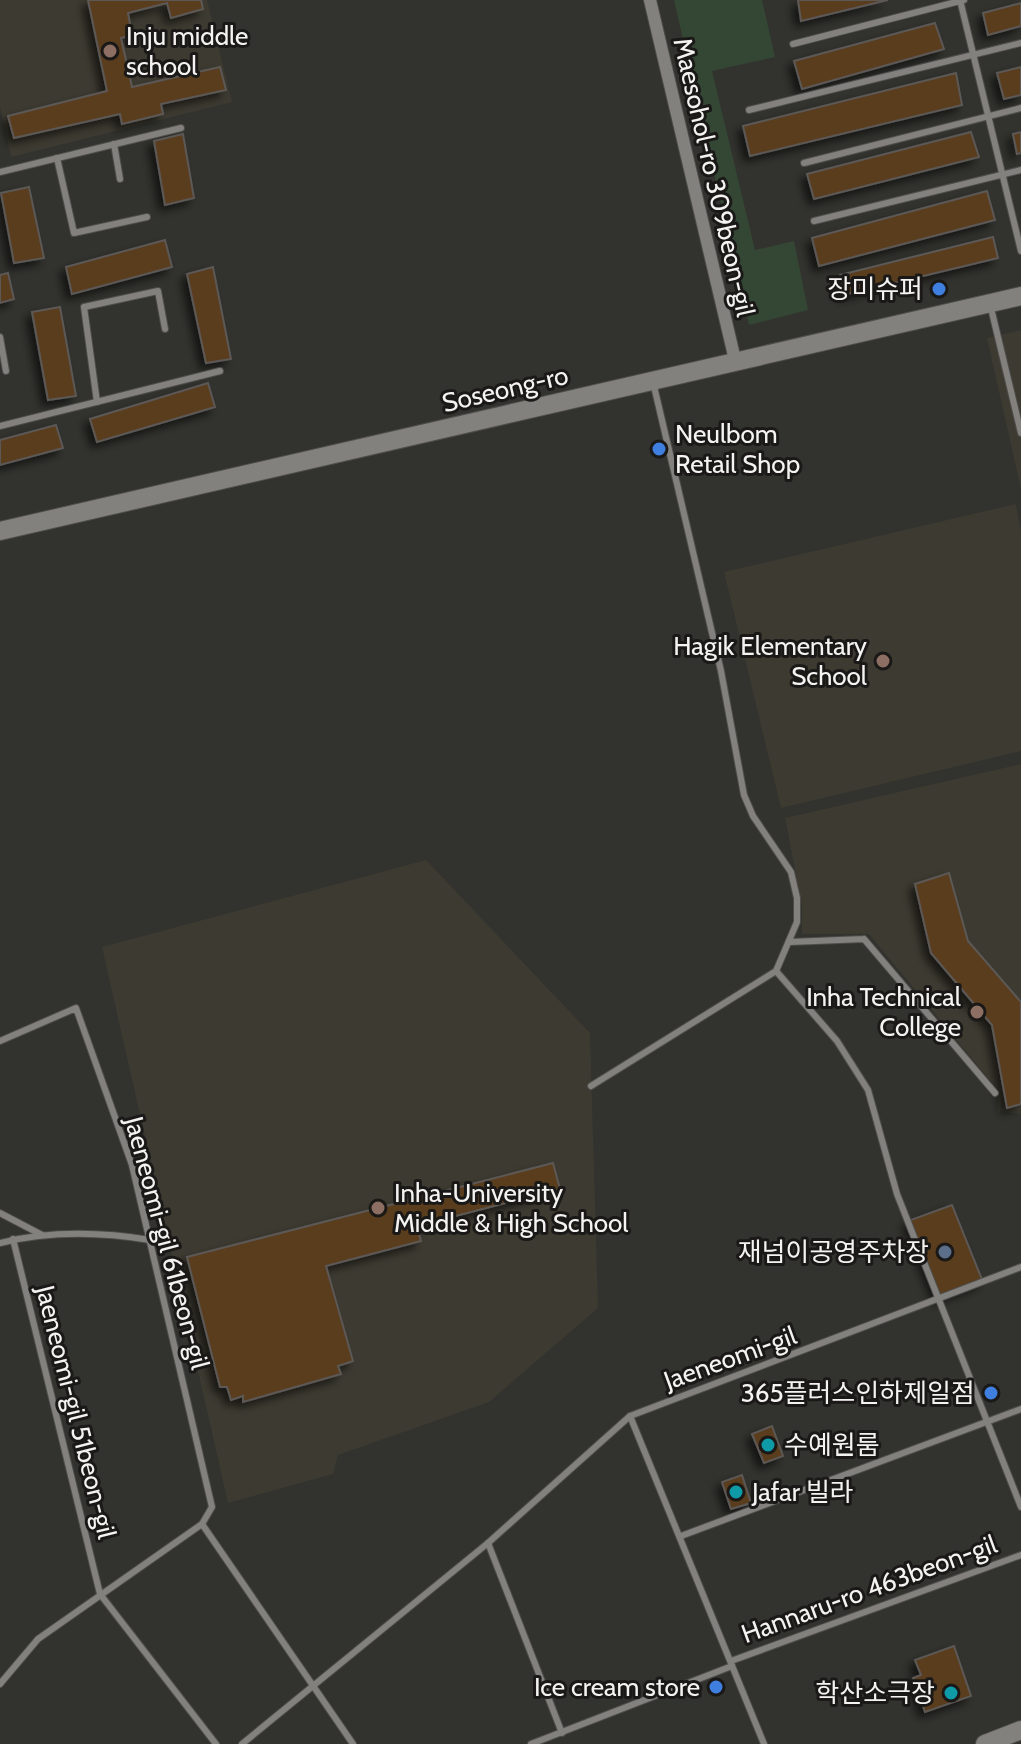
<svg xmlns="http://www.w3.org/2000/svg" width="1021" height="1744" font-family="Cabin,'Noto Sans KR',sans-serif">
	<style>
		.built { fill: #3d3b31 }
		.green { fill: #344734 }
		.building { fill: #5a3c1f; stroke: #5c5855; stroke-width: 2; filter: url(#shadow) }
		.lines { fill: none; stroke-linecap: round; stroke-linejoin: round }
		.lane-casing { stroke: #4e4d4b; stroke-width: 8 }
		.street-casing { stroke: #4e4d4b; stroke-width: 14 }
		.secondary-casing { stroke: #4e4d4b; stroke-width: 20 }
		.lane { stroke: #82817d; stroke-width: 6 }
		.street { stroke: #82817d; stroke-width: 12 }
		.secondary { stroke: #82817d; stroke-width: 18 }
		.education-dot { fill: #8d6e63; stroke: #1a1918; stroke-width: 3 }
		.shop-dot { fill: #3f7fe0; stroke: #1a1918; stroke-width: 3 }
		.service-dot { fill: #5c6f8a; stroke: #1a1918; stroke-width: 3 }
		.culture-dot { fill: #0f9aa8; stroke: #1a1918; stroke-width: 3 }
		.labels { text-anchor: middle; stroke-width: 6; stroke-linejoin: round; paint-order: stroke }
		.poi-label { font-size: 26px; fill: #f4f3f1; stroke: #1a1918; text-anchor: end }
		.street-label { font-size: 26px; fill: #f4f3f1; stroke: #1a1918 }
	</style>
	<defs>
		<filter id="shadow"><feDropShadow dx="-5.5" dy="5.5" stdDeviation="4" flood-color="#0009"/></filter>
	</defs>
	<rect width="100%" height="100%" fill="#32322e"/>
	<g class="built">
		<polygon points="0,0 207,0 232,102 11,157 0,107"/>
		<polygon points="1021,330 1021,489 987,338"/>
		<polygon points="1016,504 1021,532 1021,751 781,808 724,572"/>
		<polygon points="1021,764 1021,1114 998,1111 998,1090 869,934 802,934 802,905 785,818"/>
		<polygon points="426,860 590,1033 598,1308 489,1402 338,1455 333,1474 228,1503 102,947"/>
	</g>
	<polygon class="green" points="674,0 762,0 775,57 712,71 755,250 794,241 808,310 749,325"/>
	<g class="building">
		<polygon points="88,0 201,0 203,9 171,18 167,3 128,13 132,35 121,38 132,87 220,67 226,90 161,104 163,114 122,124 120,114 14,138 8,116 107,91"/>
		<polygon points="798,0 888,0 801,21"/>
		<polygon points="1021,3 1021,26 988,35 983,13"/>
		<polygon points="935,23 944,49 802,89 794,61"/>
		<polygon points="1021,67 1021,95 1004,99 997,73"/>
		<polygon points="956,73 962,105 750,156 743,126"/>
		<polygon points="971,132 979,157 814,199 807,174"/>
		<polygon points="1021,132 1021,153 1017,154 1013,134"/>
		<polygon points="183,134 194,198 165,205 154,141"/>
		<polygon points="29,187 44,258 14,263 1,193"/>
		<polygon points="987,191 995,220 819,266 812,238"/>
		<polygon points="993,237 998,258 844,295 840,275"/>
		<polygon points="165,240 172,267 72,294 66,267"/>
		<polygon points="213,267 231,359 206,363 187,274"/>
		<polygon points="8,273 14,299 0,303 0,275"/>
		<polygon points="60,307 76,396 48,400 32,312"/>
		<polygon points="208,383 215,407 97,442 90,419"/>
		<polygon points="56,425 63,448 0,465 0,440"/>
		<polygon points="949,873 968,941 1021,1002 1021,1104 1007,1108 992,1025 931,953 915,884"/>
		<polygon points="553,1163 560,1189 417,1226 421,1241 326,1266 353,1361 338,1366 341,1374 243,1402 243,1396 231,1400 227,1387 220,1387 187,1257"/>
		<polygon points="952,1205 983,1282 939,1299 908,1221"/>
		<polygon points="772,1426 783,1456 764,1463 752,1434"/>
		<polygon points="742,1475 751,1503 731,1509 722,1482"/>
		<polygon points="954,1646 971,1696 925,1712 913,1678 921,1675 915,1660"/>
	</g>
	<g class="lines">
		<defs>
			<g id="lane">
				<polyline points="960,0 1021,251"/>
				<polyline points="793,44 964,0"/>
				<polyline points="749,110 1021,43"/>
				<polyline points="114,144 120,179"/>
				<polyline points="57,158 74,233 147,217"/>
				<polyline points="804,163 1021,108"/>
				<polyline points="0,172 181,128"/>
				<polyline points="814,221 1021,170"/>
				<polyline points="990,304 1021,433"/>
				<polyline points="0,337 6,371"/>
				<polyline points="97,402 84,307 158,291 165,329"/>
				<polyline points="0,426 220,371"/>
				<polyline points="790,942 864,939 995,1093 864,939"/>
				<polyline points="776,971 837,1041 868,1090 897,1194 1021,1507"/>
				<polyline points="0,1041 76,1008 132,1165 212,1507 202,1524 38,1639 0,1684"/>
				<polyline points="591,1086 776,971 797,922 797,898 791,872 753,816 744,795 721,671 653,382"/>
				<polyline points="0,1213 42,1235"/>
				<polyline points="13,1239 100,1594 216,1744"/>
				<path d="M0 1243C48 1231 102 1232 150 1240"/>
				<polyline points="630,1416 764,1744"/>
				<polyline points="202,1524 353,1744"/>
				<polyline points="681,1536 1021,1409"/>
				<polyline points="488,1543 562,1733"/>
				<polyline points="731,1661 1021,1555"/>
				<polyline points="242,1744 488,1543 630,1416 1021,1267"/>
				<polyline points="531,1744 732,1666"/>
			</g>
			<polyline id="street" points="650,0 736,364"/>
			<g id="secondary">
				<polyline points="0,531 1021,296"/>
				<polyline points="985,1744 1021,1730"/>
			</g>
		</defs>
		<use href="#lane" class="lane-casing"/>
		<use href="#street" class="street-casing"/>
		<use href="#secondary" class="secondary-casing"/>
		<use href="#lane" class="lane"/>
		<use href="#street" class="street"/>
		<use href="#secondary" class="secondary"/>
	</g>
	<g class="education-dot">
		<circle cx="110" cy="51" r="8"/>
		<circle cx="883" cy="661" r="8"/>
		<circle cx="977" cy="1012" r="8"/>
		<circle cx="378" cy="1208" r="8"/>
	</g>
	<g class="shop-dot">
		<circle cx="939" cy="289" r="8"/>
		<circle cx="659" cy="449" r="8"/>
		<circle cx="991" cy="1393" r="8"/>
		<circle cx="716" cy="1687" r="8"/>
	</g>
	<circle class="service-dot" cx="945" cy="1252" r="8"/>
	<g class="culture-dot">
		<circle cx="768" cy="1445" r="8"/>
		<circle cx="736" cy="1492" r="8"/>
		<circle cx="951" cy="1693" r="8"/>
	</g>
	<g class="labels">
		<g class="poi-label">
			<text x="126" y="45" text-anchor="start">Inju middle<tspan x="126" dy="30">school</tspan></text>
			<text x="923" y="298">장미슈퍼</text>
			<text x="675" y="443" text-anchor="start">Neulbom<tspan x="675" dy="30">Retail Shop</tspan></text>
			<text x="867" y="655">Hagik Elementary<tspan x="867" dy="30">School</tspan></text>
			<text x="961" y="1006">Inha Technical<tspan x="961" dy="30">College</tspan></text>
			<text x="394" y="1202" text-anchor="start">Inha-University<tspan x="394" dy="30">Middle &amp; High School</tspan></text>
			<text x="929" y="1261">재넘이공영주차장</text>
			<text x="975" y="1402">365플러스인하제일점</text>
			<text x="784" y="1454" text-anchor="start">수예원룸</text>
			<text x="752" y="1501" text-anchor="start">Jafar 빌라</text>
			<text x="700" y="1696">Ice cream store</text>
			<text x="935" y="1702">학산소극장</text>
		</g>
		<g class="street-label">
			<text transform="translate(714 177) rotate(77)" y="9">Maesohol-ro 309beon-gil</text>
			<text transform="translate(505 389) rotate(-13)" y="9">Soseong-ro</text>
			<text transform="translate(167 1243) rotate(75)" y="9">Jaeneomi-gil 61beon-gil</text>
			<text transform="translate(730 1358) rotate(-20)" y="9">Jaeneomi-gil</text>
			<text transform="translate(76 1412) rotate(76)" y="9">Jaeneomi-gil 51beon-gil</text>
			<text transform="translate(869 1589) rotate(-20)" y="9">Hannaru-ro 463beon-gil</text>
		</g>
	</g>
</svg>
